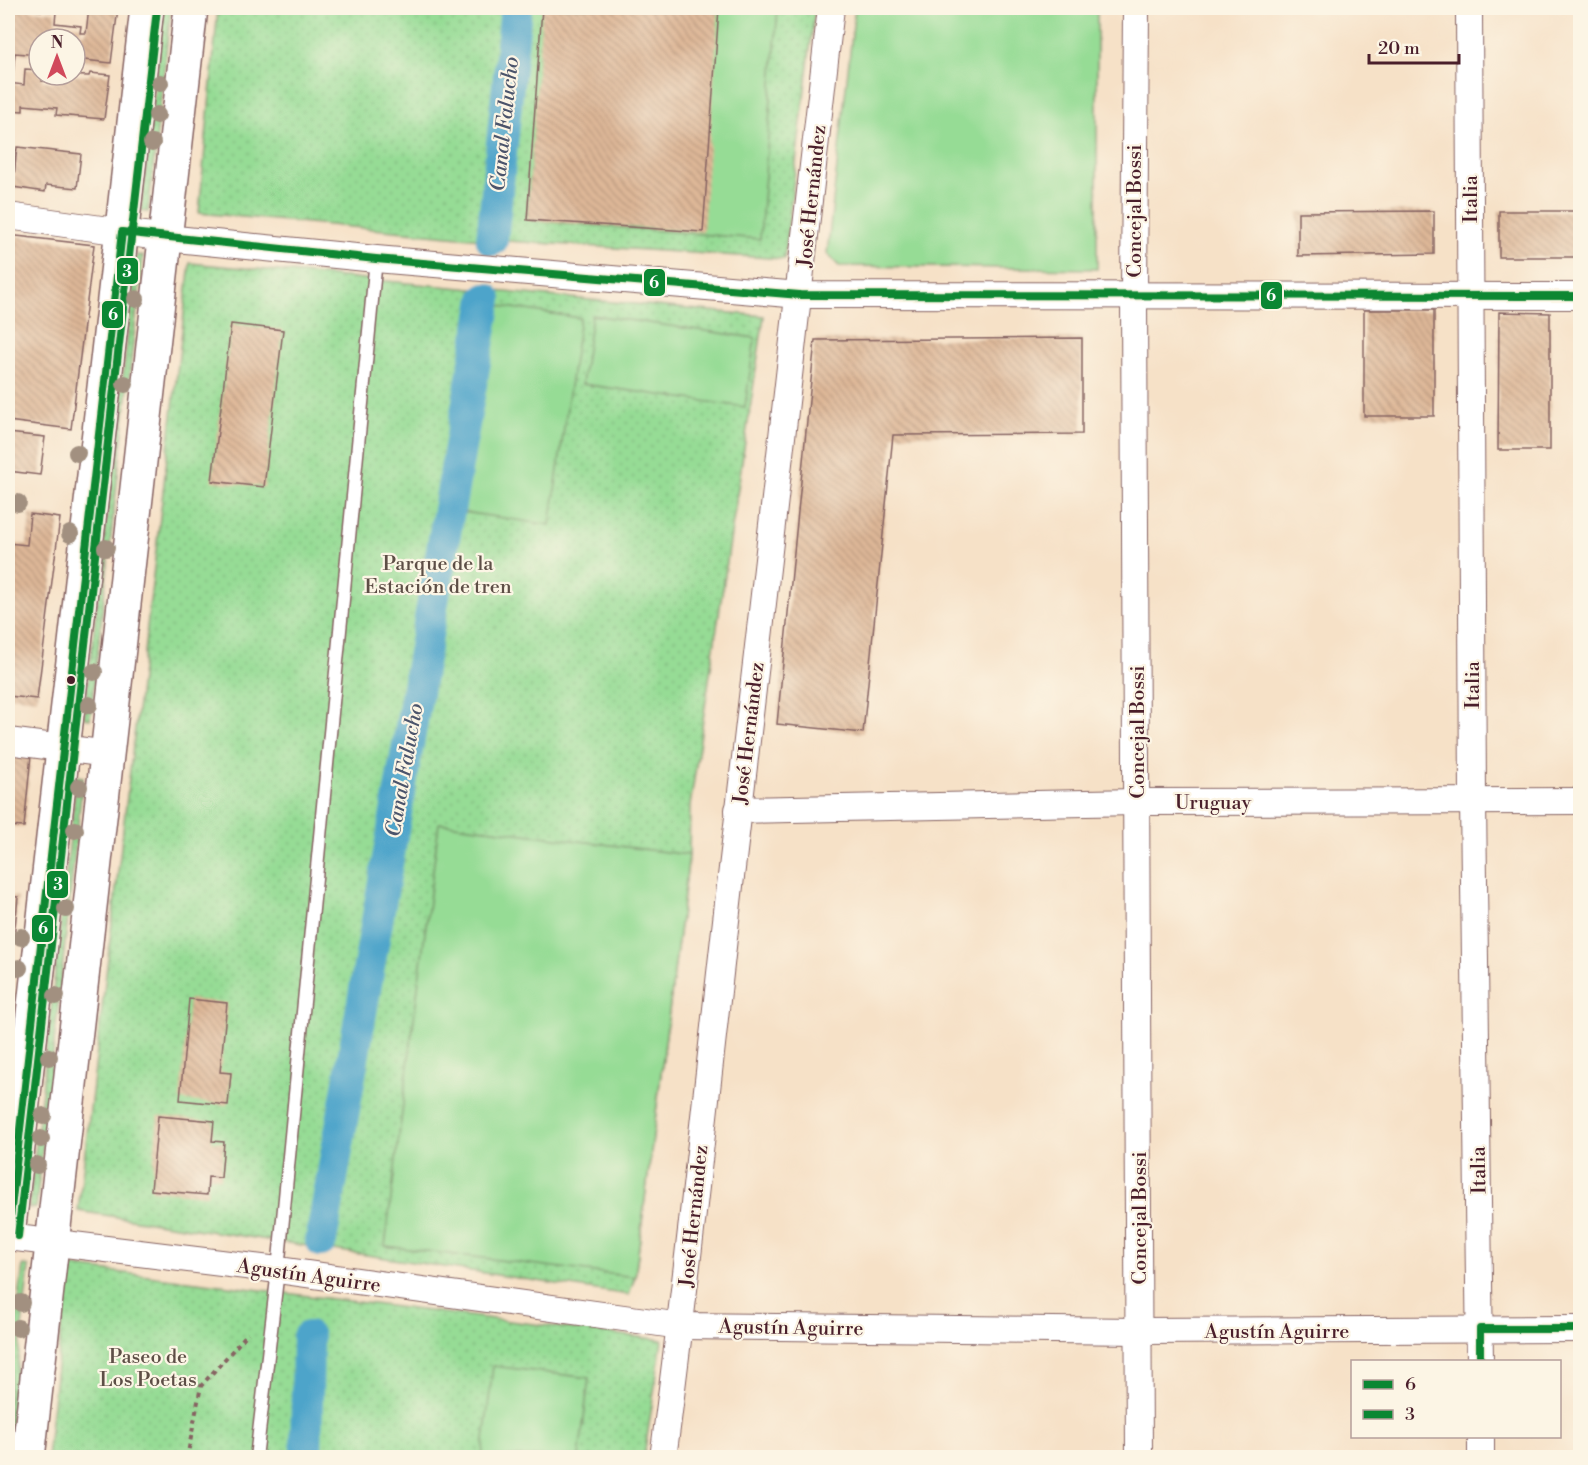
<svg xmlns="http://www.w3.org/2000/svg" width="1588" height="1465" font-family="'Libre Bodoni',serif">
	<style>
		.grass { fill: url(#grass-dots); stroke: #707e60; stroke-width: 1.5 }
		.pitch { fill: #96dc95; stroke: #707e60; stroke-width: 1.5 }
		.lines { fill: none; stroke-linecap: round; stroke-linejoin: round }
		.canal { stroke: #4da4ca; stroke-width: 32 }
		.building { fill: url(#building-back-hatch) }
		.lane-casing { stroke: #866362; stroke-width: 15 }
		.street-casing { stroke: #866362; stroke-width: 28 }
		.secondary-casing { stroke: #866362; stroke-width: 36 }
		.path { stroke: #866362; stroke-width: 4; stroke-dasharray: 4.5 4.5; stroke-linecap: butt }
		.lane { stroke: #fff; stroke-width: 12 }
		.street { stroke: #fff; stroke-width: 26 }
		.secondary { stroke: #fff; stroke-width: 33 }
		.bus-1-casing { stroke: #fcf5e5; stroke-width: 12 }
		.bus-2-casing { stroke: #fcf5e5; stroke-width: 12 }
		.bus-1 { stroke: #0b8733; stroke-width: 8 }
		.bus-2 { stroke: #0b8733; stroke-width: 8 }
		.tree { fill: #a29080 }
		.bus-dot { fill: #4a1f2b; stroke: #fcf5e5; stroke-width: 2 }
		.labels { text-anchor: middle; stroke-width: 4.5; stroke-linejoin: round; paint-order: stroke }
		.street-label { font-size: 20px; fill: #4a1f2b; stroke: #fcf5e5 }
		.park-label { font-size: 20px; fill: #5d4e46; stroke: #fcf5e5 }
		.water-label { font-size: 21px; font-style: italic; fill: #4b546b; stroke: #fcf5e5 }
		.line-badge { stroke: #fcf5e5; stroke-width: 2 }
		.badge-label { font-size: 16px; text-anchor: middle; font-weight: bold; fill: #fff }
	</style>
	<defs>
		<pattern id="grass-dots" width="8" height="8" patternUnits="userSpaceOnUse" patternTransform="scale(1.5)"><rect width="8" height="8" fill="#96dc95"/><path d="M2 2h.1M6 6h.1" fill="none" stroke="#83bc81" stroke-width="1.8" stroke-linecap="round"/></pattern>
		<pattern id="building-back-hatch" width="6" height="6" patternUnits="userSpaceOnUse" patternTransform="scale(1.5)"><rect width="6" height="6" fill="#deb898"/><path d="M-1 5l2 2M0 0l6 6M5-1l2 2" fill="none" stroke="#b6957c"/></pattern>
	</defs>
	<rect width="100%" height="100%" fill="#fcf5e5"/>
	<filter id="ink" filterUnits="userSpaceOnUse"><feTurbulence type="fractalNoise" baseFrequency=".0167" numOctaves="2"/><feDisplacementMap in="SourceGraphic" scale="12" xChannelSelector="R" yChannelSelector="G"/><feConvolveMatrix kernelMatrix="1 2 1 2 8 2 1 2 1" color-interpolation-filters="sRGB"/></filter>
	<filter id="wash" filterUnits="userSpaceOnUse"><feTurbulence type="fractalNoise" baseFrequency=".008" numOctaves="4" result="noise"/><feDisplacementMap in="SourceGraphic" scale="24" xChannelSelector="R" yChannelSelector="G"/><feGaussianBlur stdDeviation="1.35" result="paint"/><feColorMatrix in="noise" values="0 0 0 0 0 0 0 0 0 0 0 0 0 0 0 0 0 1.4 0 .05"/><feComposite in="paint" operator="in"/></filter>
	<g filter="url(#wash)">
		<rect width="100%" height="100%" fill="#f6e1c7"/>
		<g class="grass">
			<polygon points="164,8 171,8 148,212 141,211"/>
			<polygon points="218,8 815,8 784,259 492,240 199,213"/>
			<polygon points="137,255 143,256 90,719 84,718"/>
			<polygon points="190,263 764,316 690,806 689,855 635,1277 629,1295 78,1211"/>
			<polygon points="77,776 83,777 36,1208 29,1208"/>
			<polygon points="23,1265 29,1267 8,1445 8,1396"/>
			<polygon points="68,1266 662,1340 644,1457 47,1458"/>
		</g>
		<g class="pitch">
			<polygon points="545,8 778,8 760,239 527,220"/>
			<polygon points="855,8 1097,8 1097,269 839,266 827,254"/>
			<polygon points="493,305 580,318 550,525 463,512"/>
			<polygon points="592,315 755,338 745,407 582,384"/>
			<polygon points="439,823 689,855 635,1277 385,1246"/>
			<polygon points="493,1366 589,1378 579,1457 482,1457"/>
		</g>
		<g class="lines">
			<g class="canal">
				<polyline points="492,240 516,8"/>
				<polyline points="321,1241 486,299"/>
				<polyline points="306,1458 308,1337"/>
			</g>
		</g>
		<g id="blocks">
			<g class="building">
				<polygon points="8,8 56,12 55,23 81,26 80,33 86,33 89,8 118,8 111,63 75,59 75,39 39,39 39,55 15,53 13,75 8,74"/>
				<polygon points="542,8 719,8 703,232 527,220"/>
				<polygon points="25,69 39,70 39,75 43,75 42,81 59,82 60,75 89,76 90,73 110,75 104,119 56,115 57,108 23,105 23,111 8,110 8,83 24,85"/>
				<polygon points="17,147 81,154 77,188 46,185 45,192 13,187"/>
				<polygon points="8,149 15,150 12,175 8,174"/>
				<polygon points="1434,211 1434,254 1298,256 1298,212"/>
				<rect x="1499" y="211" width="81" height="46"/>
				<polygon points="8,235 94,245 71,429 8,421"/>
				<rect x="1364" y="310" width="70" height="106"/>
				<polygon points="1499,312 1550,313 1550,450 1498,450"/>
				<polygon points="231,324 283,330 264,487 212,481"/>
				<polygon points="1082,338 1082,434 893,435 863,733 777,724 815,340"/>
				<polygon points="8,433 45,437 40,475 8,471"/>
				<polygon points="30,514 60,518 37,699 8,696 8,543 27,545"/>
				<polygon points="8,751 31,755 24,827 8,826"/>
				<polygon points="8,896 18,897 9,989 8,989"/>
				<polygon points="189,999 227,1003 220,1072 231,1073 228,1105 180,1100"/>
				<polygon points="158,1116 214,1121 212,1141 224,1142 221,1178 208,1177 207,1195 151,1190"/>
			</g>
		</g>
	</g>
	<g filter="url(#ink)">
		<use href="#blocks" fill-opacity="0" stroke="#866362" stroke-width="1.5"/>
		<g class="lines">
			<defs>
				<polyline id="lane" points="256,1458 278,1270 376,259"/>
				<g id="street">
					<polyline points="1136,8 1134,297 1139,1458"/>
					<polyline points="1469,8 1473,801 1480,1362"/>
					<polyline points="8,216 166,238 376,259 800,295 1580,296"/>
					<polyline points="8,741 108,754"/>
					<polyline points="738,810 1137,802 1580,801"/>
					<polyline points="8,1237 278,1270 681,1326 1139,1331 1580,1329"/>
					<polyline points="1481,1436 1481,1458"/>
					<path d="M663 1458C692 1242 713 1025 739 809 770 542 802 275 831 8"/>
				</g>
				<g id="secondary">
					<polyline points="8,1235 147,8"/>
					<polyline points="28,1458 191,8"/>
				</g>
			</defs>
			<use href="#lane" class="lane-casing"/>
			<use href="#street" class="street-casing"/>
			<use href="#secondary" class="secondary-casing"/>
			<polyline class="path" points="187,1458 201,1386 248,1333"/>
			<use href="#lane" class="lane"/>
			<use href="#street" class="street"/>
			<use href="#secondary" class="secondary"/>
			<defs>
				<g id="bus-1">
					<polyline points="8,1235 122,232 376,259 800,295 1580,296"/>
					<polyline points="1480,1362 1480,1329 1580,1329"/>
				</g>
				<polyline id="bus-2" points="18,1236 157,9"/>
			</defs>
			<use href="#bus-1" class="bus-1-casing"/>
			<use href="#bus-2" class="bus-2-casing"/>
			<use href="#bus-1" class="bus-1"/>
			<use href="#bus-2" class="bus-2"/>
		</g>
		<g class="tree">
			<circle cx="160" cy="83" r="9"/>
			<circle cx="157" cy="115" r="9"/>
			<circle cx="152" cy="143" r="9"/>
			<circle cx="136" cy="299" r="9"/>
			<circle cx="125" cy="384" r="9"/>
			<circle cx="77" cy="453" r="9"/>
			<circle cx="18" cy="503" r="9"/>
			<circle cx="70" cy="534" r="9"/>
			<circle cx="106" cy="548" r="9"/>
			<circle cx="94" cy="672" r="9"/>
			<circle cx="89" cy="705" r="9"/>
			<circle cx="79" cy="787" r="9"/>
			<circle cx="75" cy="830" r="9"/>
			<circle cx="66" cy="909" r="9"/>
			<circle cx="21" cy="937" r="9"/>
			<circle cx="19" cy="968" r="9"/>
			<circle cx="56" cy="996" r="9"/>
			<circle cx="49" cy="1057" r="9"/>
			<circle cx="43" cy="1116" r="9"/>
			<circle cx="41" cy="1139" r="9"/>
			<circle cx="37" cy="1165" r="9"/>
			<circle cx="21" cy="1303" r="9"/>
			<circle cx="18" cy="1328" r="9"/>
		</g>
	</g>
	<circle class="bus-dot" cx="71" cy="680" r="5"/>
	<g class="labels">
		<g class="street-label">
			<text transform="translate(811 196) rotate(-84)" y="7">José Hernández</text>
			<text transform="translate(1470 199) rotate(-90)" y="7">Italia</text>
			<text transform="translate(1134 211) rotate(-90)" y="7">Concejal Bossi</text>
			<text transform="translate(1472 685) rotate(-90)" y="7">Italia</text>
			<text transform="translate(1137 732) rotate(-90)" y="7">Concejal Bossi</text>
			<text transform="translate(748 733) rotate(-83)" y="7">José Hernández</text>
			<text x="1213" y="809">Uruguay</text>
			<text transform="translate(1478 1170) rotate(-91)" y="7">Italia</text>
			<text transform="translate(693 1216) rotate(-84)" y="7">José Hernández</text>
			<text transform="translate(1139 1218) rotate(-90)" y="7">Concejal Bossi</text>
			<text transform="translate(309 1275) rotate(8)" y="7">Agustín Aguirre</text>
			<text transform="translate(791 1327) rotate(1)" y="7">Agustín Aguirre</text>
			<text x="1277" y="1338">Agustín Aguirre</text>
		</g>
		<g class="park-label">
			<text x="438" y="570">Parque de la<tspan x="438" dy="23">Estación de tren</tspan></text>
			<text x="148" y="1363">Paseo de<tspan x="148" dy="23">Los Poetas</tspan></text>
		</g>
		<g class="water-label">
			<text transform="translate(504 124) rotate(-84)" y="7">Canal Falucho</text>
			<text transform="translate(404 770) rotate(-80)" y="7">Canal Falucho</text>
		</g>
	</g>
	<g class="line-badge">
		<rect x="116" y="257" width="23" height="28" rx="6" fill="#0b8733"/>
		<rect x="643" y="268" width="23" height="29" rx="6" fill="#0b8733"/>
		<rect x="1260" y="281" width="23" height="29" rx="6" fill="#0b8733"/>
		<rect x="101" y="300" width="23" height="29" rx="6" fill="#0b8733"/>
		<rect x="46" y="870" width="23" height="29" rx="6" fill="#0b8733"/>
		<rect x="31" y="914" width="23" height="29" rx="6" fill="#0b8733"/>
	</g>
	<g class="badge-label">
		<text x="127" y="277">3</text>
		<text x="654" y="288">6</text>
		<text x="1271" y="301">6</text>
		<text x="113" y="320">6</text>
		<text x="58" y="890">3</text>
		<text x="43" y="934">6</text>
	</g>
	<rect width="1588" height="1465" fill="none" stroke="#fcf5e5" stroke-width="30"/>
	<rect x="1351" y="1360" width="210" height="78" fill="#fcf5e5" stroke="#b59f9b" stroke-width="1.5"/>
	<rect x="1363" y="1380" width="30" height="9" fill="#0b8733" stroke="#b59f9b" stroke-width="1.5"/>
	<text x="1405" y="1390" font-size="18" fill="#4a1f2b">6</text>
	<rect x="1363" y="1410" width="30" height="9" fill="#0b8733" stroke="#b59f9b" stroke-width="1.5"/>
	<text x="1405" y="1420" font-size="18" fill="#4a1f2b">3</text>
	<g transform="translate(57 57)"><circle r="28" fill="#fcf5e5" stroke="#b59f9b" stroke-width="1.5"/>
	<path d="M0-4.5L10 22L0 15L-10 22Z" fill="#d1495b"/>
	<text y="-9" font-size="16" font-weight="bold" text-anchor="middle" fill="#4a1f2b">N</text>
	</g>
	<path d="M1369 54v9h90v-9" fill="none" stroke="#4a1f2b" stroke-width="3"/>
	<text x="1378" y="54" font-size="18" fill="#4a1f2b" stroke="#fcf5e5" stroke-width="4.5" paint-order="stroke">20 m</text>
</svg>
